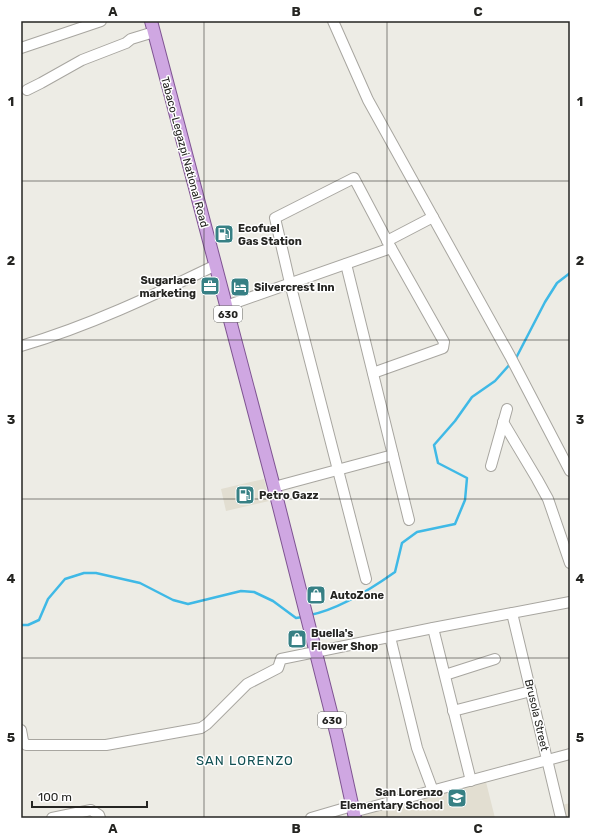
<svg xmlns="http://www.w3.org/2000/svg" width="591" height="839" font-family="Rubik,sans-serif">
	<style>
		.built { fill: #e2ded1 }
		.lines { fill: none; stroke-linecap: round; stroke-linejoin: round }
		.stream { stroke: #3fb9e6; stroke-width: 2.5 }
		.minor-casing { stroke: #a8a6a0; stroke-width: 12 }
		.major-casing { stroke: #7f5492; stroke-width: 14 }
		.minor { stroke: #fff; stroke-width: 10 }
		.major { stroke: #cfa7e2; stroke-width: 12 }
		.grid { fill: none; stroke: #252522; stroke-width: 1; stroke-opacity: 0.55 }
		.labels { text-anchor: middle; stroke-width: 3; stroke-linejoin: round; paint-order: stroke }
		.shield { fill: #fff; stroke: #666664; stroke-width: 1 }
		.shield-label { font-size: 10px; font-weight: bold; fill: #252522 }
		.street-label { font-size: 11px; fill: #252522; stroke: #fff }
		.poi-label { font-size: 11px; font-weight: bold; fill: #252522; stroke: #fff; text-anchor: start }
		.quarter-label { font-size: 13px; letter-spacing: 1px; fill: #135154; stroke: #fff }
		.neatline { fill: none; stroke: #252522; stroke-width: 1.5 }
		.grid-label { font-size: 13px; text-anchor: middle; font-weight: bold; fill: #252522 }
	</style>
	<rect width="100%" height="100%" fill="#edece5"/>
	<g class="built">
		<polygon points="230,225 234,239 219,243 215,229"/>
		<polygon points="264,479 269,501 226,511 221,489"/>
		<polygon points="486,782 495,818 364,818 363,814"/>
		<polygon points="570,803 570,818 565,818 562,805"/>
	</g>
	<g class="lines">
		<g class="stream">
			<polyline points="515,360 545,302 557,283 570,273"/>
			<path d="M310 615C340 609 371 589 395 572L402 543 417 532 455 524 465 500 467 478 438 463 434 445 455 421 472 397 495 381 511 363"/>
			<polyline points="21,625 28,625 39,620 48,599 65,579 84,573 96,573 140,583 173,600 188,604 241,591 254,592 273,601 296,618 303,617"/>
		</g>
		<defs>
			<g id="minor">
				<polyline points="333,21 368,100 510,356 570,471"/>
				<polyline points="21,48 101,21"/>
				<polyline points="27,90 41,83 82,60 126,43 131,39 154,32"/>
				<polyline points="387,241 433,217"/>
				<polyline points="346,264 409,520"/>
				<polyline points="226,306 391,248"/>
				<path d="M21 346C89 326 152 296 216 265"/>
				<polyline points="503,422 537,479 548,499 570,563"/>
				<polyline points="491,466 507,409"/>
				<polyline points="274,487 393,455"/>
				<polyline points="366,579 290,283 275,218 354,178 391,248 444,342 443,348 373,373"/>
				<polyline points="512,613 561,818"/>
				<polyline points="433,628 471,781"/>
				<polyline points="390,637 417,748 433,791"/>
				<polyline points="445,675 495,659"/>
				<polyline points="453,711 531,691"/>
				<polyline points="21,730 23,741 26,745 106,745 201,728 207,724 247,684 278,668 281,659 433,628 570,602"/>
				<polyline points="353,812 570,754"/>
				<polyline points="52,818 91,810 99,815 100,818"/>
				<polyline points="311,818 352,806"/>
			</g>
			<polyline id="major" points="151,21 274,487 337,736 355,818"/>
		</defs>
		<use href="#minor" class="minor-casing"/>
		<use href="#major" class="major-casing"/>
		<use href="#minor" class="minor"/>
		<use href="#major" class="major"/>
	</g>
	<path class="grid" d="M204 21V818M387 21V818M21 181H570M21 340H570M21 499H570M21 658H570"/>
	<defs>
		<symbol id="fuel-square" viewBox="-11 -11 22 22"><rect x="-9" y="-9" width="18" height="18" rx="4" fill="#378084" stroke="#fff"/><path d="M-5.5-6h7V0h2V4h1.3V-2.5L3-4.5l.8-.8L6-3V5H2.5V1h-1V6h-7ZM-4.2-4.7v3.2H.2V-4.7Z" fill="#fff"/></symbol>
		<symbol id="office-square" viewBox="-11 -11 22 22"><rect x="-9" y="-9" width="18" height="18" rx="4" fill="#378084" stroke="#fff"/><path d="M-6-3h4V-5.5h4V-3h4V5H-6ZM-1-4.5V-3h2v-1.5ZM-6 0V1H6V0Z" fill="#fff"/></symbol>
		<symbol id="hotel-square" viewBox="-11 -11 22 22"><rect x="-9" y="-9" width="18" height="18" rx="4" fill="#378084" stroke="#fff"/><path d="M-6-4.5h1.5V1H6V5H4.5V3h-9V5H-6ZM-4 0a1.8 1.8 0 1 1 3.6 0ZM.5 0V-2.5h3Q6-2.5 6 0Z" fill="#fff"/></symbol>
		<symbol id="shop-square" viewBox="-11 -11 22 22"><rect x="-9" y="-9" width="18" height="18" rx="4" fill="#378084" stroke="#fff"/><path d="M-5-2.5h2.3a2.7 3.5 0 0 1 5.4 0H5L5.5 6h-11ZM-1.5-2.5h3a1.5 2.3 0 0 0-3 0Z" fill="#fff"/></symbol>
		<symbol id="school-square" viewBox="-11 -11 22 22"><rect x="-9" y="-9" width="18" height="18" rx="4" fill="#378084" stroke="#fff"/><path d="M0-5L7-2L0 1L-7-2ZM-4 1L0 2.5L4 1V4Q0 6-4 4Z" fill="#fff"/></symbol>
	</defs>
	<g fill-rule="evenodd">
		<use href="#fuel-square" x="213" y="223" width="22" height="22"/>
		<use href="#office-square" x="199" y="275" width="22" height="22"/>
		<use href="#hotel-square" x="229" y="276" width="22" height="22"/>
		<use href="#fuel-square" x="234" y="484" width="22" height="22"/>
		<use href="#shop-square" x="305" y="584" width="22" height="22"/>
		<use href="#shop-square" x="286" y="628" width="22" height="22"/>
		<use href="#school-square" x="446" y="787" width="22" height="22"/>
	</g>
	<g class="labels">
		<g class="shield">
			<rect x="214" y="306" width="28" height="16" rx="3"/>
			<rect x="318" y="712" width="28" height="16" rx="3"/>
		</g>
		<g class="shield-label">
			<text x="228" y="318">630</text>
			<text x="332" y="724">630</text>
		</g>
		<g class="street-label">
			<text transform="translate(185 152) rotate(75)" y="4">Tabaco-Legazpi National Road</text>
			<text transform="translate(537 715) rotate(77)" y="4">Brusola Street</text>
		</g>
		<g class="poi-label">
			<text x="238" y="232">Ecofuel<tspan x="238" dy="13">Gas Station</tspan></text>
			<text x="196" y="284" text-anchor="end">Sugarlace<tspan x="196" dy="13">marketing</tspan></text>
			<text x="254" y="291">Silvercrest Inn</text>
			<text x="259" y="499">Petro Gazz</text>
			<text x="330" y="599">AutoZone</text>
			<text x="311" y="637">Buella's<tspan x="311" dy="13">Flower Shop</tspan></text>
			<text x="443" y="796" text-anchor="end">San Lorenzo<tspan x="443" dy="13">Elementary School</tspan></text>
		</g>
		<g class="quarter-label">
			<text x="245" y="765">SAN LORENZO</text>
		</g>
	</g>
	<rect width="591" height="839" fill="none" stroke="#ffffff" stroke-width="44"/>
	<path d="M32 801v6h115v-6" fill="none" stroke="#252522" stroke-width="2"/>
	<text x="38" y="801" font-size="12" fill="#252522" stroke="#ffffff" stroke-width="3" paint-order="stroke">100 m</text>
	<rect x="22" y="22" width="547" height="795" class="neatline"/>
	<g class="grid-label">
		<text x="113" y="16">A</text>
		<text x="296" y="16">B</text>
		<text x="478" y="16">C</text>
		<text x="11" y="106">1</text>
		<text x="580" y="106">1</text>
		<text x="11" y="265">2</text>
		<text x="580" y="265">2</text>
		<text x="11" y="424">3</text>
		<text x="580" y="424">3</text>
		<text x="11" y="583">4</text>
		<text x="580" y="583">4</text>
		<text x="11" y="742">5</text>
		<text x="580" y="742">5</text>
		<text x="113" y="833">A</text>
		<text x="296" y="833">B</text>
		<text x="478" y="833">C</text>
	</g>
</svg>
